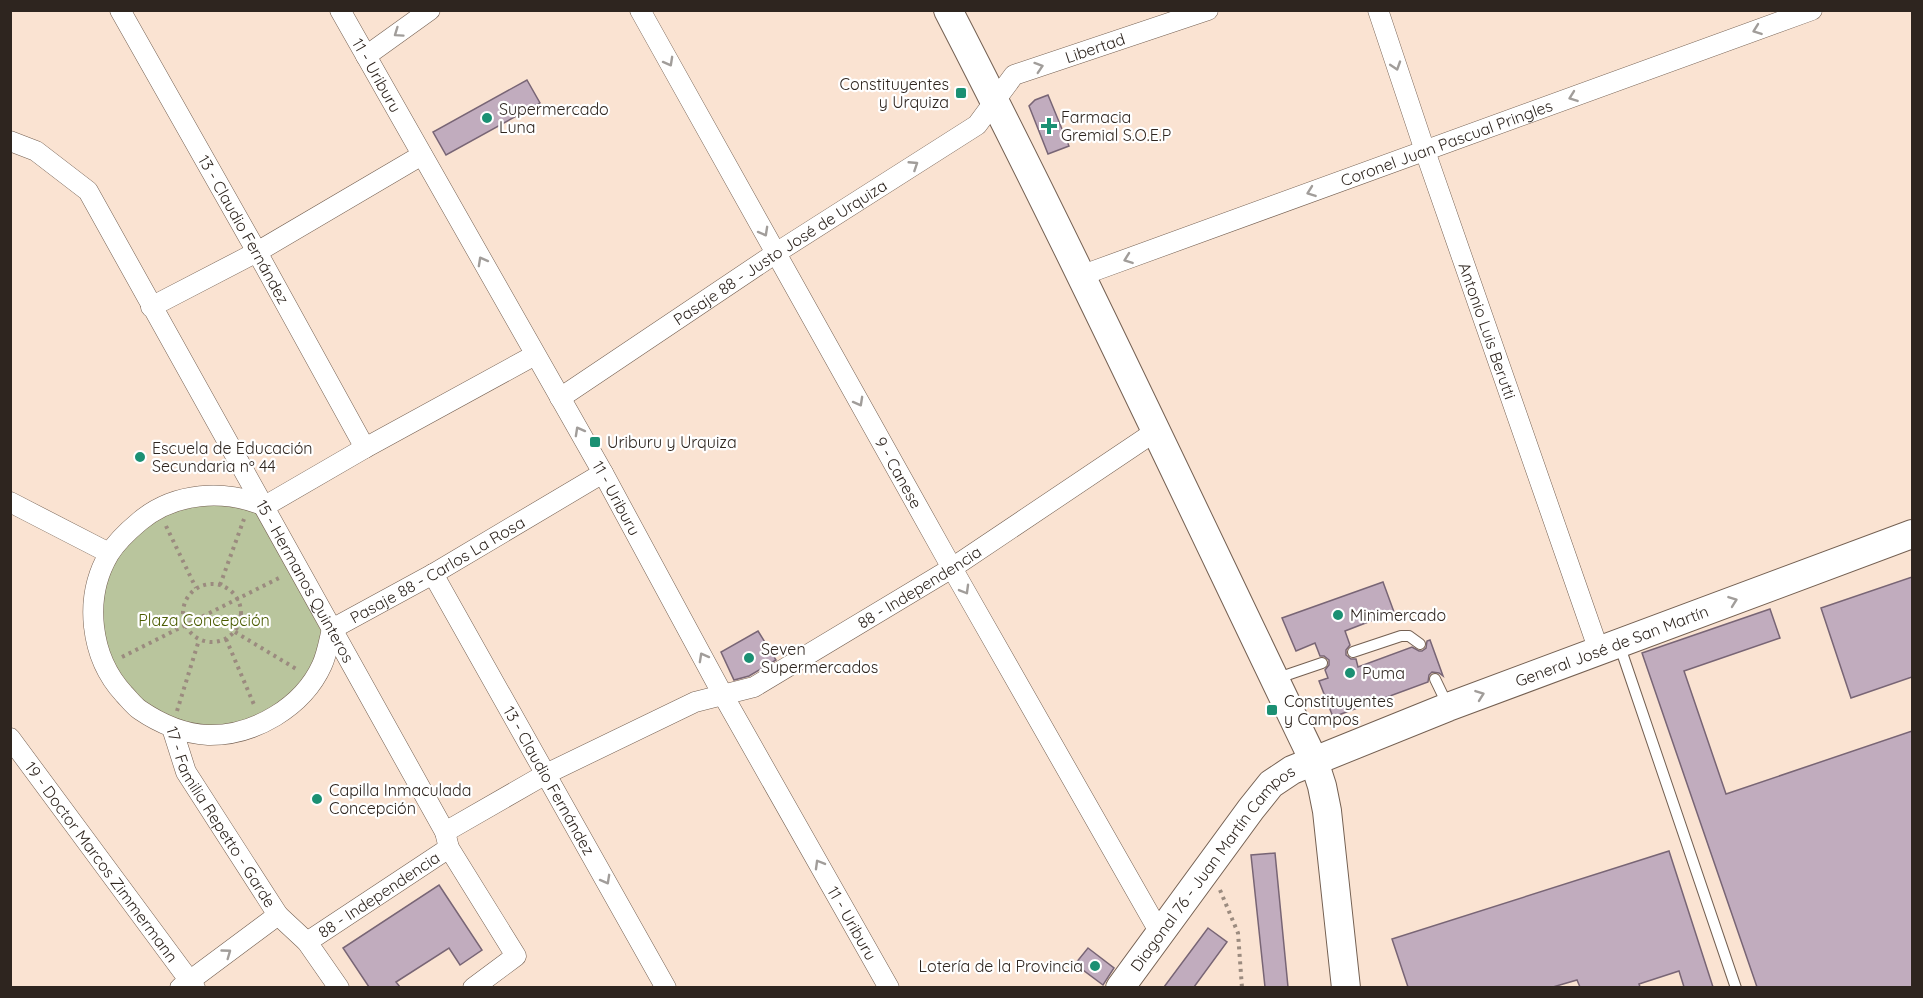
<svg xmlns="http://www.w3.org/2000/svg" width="1923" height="998" font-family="Quicksand,sans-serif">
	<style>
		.green { fill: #b9c59d }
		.building { fill: #c1acbe; stroke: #786575; stroke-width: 1.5 }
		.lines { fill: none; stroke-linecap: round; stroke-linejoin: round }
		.lane-casing { stroke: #746052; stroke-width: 12 }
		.street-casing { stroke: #746052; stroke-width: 21 }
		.secondary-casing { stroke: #746052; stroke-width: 30 }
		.path { stroke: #9b8b7f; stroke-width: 4; stroke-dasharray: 3 4.5; stroke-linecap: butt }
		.lane { stroke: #fff; stroke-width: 10 }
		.street { stroke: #fff; stroke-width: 20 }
		.secondary { stroke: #fff; stroke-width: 28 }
		.oneway { stroke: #a19d9a }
		.poi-dot { fill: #1b9073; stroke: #fff; stroke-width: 2 }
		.labels { text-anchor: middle; stroke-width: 4.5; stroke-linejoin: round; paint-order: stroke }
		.street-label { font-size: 16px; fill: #2e251f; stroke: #fff }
		.poi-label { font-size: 16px; fill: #2e251f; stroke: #fff; text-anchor: start }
		.park-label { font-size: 16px; fill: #4b5c02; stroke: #fff }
	</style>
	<rect width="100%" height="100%" fill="#fae3d2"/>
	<polygon class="green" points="188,497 251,501 332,629 322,665 275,717 207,735 138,709 96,645 109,553"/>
	<g class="building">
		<polygon points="527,80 540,103 446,155 433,132"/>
		<polygon points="1048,95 1069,146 1048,154 1029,106 1035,100"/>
		<polygon points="1912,577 1912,677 1851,698 1821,608"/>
		<polygon points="1383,582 1394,612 1345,631 1350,645 1346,650 1346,655 1351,659 1356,659 1358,667 1412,647 1419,651 1422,651 1426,648 1427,641 1430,640 1443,676 1439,673 1432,672 1429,675 1428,682 1333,717 1319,681 1328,678 1325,670 1329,665 1329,660 1324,656 1320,656 1315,643 1296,651 1282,618"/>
		<polygon points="1770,609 1780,638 1684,671 1726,794 1912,731 1912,987 1757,987 1642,653"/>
		<polygon points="758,631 776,660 749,676 734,680 721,652"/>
		<polygon points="1669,851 1713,987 1684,987 1679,971 1639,984 1640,987 1580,987 1577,980 1553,987 1408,987 1392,939"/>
		<polygon points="1275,853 1288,987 1265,987 1251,855"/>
		<polygon points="439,885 482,950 460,965 449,948 396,982 400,987 369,987 343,948"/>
		<polygon points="1208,928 1227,942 1194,987 1164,987"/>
		<polygon points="1088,948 1114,968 1103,985 1075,964"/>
	</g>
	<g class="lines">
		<defs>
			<g id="lane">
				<polyline points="1619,644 1736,988"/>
				<polyline points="1353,652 1401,636 1409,636 1420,644"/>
				<polyline points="1275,679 1322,663"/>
				<polyline points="1435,679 1448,706"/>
			</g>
			<g id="street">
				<path id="s1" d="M120 10 257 252 365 448"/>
				<path id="s2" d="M340 10 603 473 723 695 889 988"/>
				<path id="s3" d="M640 10 952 568 1160 933"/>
				<path id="s4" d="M1378 10 1425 151 1599 651"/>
				<polyline points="366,56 430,10"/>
				<path id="s5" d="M10 141 36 151 88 191 445 832 449 848 516 956 473 988"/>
				<path id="s6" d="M1080 276 1812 10"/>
				<polyline points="151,307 257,252 422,155"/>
				<path id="s7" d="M560 398 776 253 977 125 1014 75 1208 10"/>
				<polyline points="10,502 109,553"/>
				<path id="s8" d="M265 506C224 489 175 492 140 521 128 531 117 541 109 554 83 598 90 657 124 694 129 699 134 706 140 710 159 723 184 734 208 735 254 736 303 707 322 665 327 654 329 641 332 629L433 574 603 473"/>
				<polyline points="265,506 365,448 535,355"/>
				<path id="s9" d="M433 574 666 988"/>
				<path id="s10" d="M172 728 186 772 278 915 307 942 339 988"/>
				<path id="s11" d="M10 738 195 988"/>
				<path id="s12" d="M445 832 546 774 695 702 754 687 952 568 1156 431"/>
				<path id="s13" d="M307 942 449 848"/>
				<polyline points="180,988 278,915"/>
			</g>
			<g id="secondary">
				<path d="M948 10C1076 258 1193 510 1314 761L1322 786 1327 811 1346 988"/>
				<path id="s14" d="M1120 988 1251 809 1271 784 1292 770 1448 707 1912 534"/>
			</g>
		</defs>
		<use href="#lane" class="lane-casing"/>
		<use href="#street" class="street-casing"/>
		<use href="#secondary" class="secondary-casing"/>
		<g class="path">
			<polyline points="166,526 196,588"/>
			<circle cx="212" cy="613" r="29"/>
			<polyline points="220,585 244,519"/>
			<polyline points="235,632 298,670"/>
			<polyline points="226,639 255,707"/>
			<polyline points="122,657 281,577"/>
			<polyline points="177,711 199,640"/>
			<polyline points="1220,890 1238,933 1242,988"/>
		</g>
		<use href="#lane" class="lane"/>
		<use href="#street" class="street"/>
		<use href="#secondary" class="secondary"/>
	</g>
	<defs><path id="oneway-chevron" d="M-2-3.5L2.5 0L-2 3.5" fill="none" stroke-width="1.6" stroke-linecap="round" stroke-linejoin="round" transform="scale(1.5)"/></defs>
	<g class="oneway">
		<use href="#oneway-chevron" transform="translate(1757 30) rotate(160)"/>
		<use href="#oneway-chevron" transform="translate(398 33) rotate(145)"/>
		<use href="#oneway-chevron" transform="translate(669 62) rotate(61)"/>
		<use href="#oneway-chevron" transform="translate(1396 66) rotate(72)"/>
		<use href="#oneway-chevron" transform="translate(1039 67) rotate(-18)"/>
		<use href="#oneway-chevron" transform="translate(1573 97) rotate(160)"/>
		<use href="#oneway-chevron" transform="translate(914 165) rotate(-33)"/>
		<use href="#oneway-chevron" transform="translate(1311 192) rotate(160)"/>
		<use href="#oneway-chevron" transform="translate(764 232) rotate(61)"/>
		<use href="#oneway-chevron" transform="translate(1128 259) rotate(160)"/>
		<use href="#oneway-chevron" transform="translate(482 261) rotate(-119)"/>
		<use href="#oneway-chevron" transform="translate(859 402) rotate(61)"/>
		<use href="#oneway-chevron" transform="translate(579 431) rotate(-119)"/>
		<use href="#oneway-chevron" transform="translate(965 590) rotate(60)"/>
		<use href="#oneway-chevron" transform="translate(1733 601) rotate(-20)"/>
		<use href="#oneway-chevron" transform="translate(703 657) rotate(-119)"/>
		<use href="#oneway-chevron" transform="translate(1480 695) rotate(-20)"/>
		<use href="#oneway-chevron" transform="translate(819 864) rotate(-120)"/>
		<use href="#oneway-chevron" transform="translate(606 880) rotate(61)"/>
		<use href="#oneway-chevron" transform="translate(227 953) rotate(-36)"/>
	</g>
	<g class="poi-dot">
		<rect x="955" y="87" width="12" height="12" rx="3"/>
		<circle cx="487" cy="118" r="6"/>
		<path d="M1046 117h6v6h6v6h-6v6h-6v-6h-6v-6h6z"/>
		<rect x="589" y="436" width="12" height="12" rx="3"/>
		<circle cx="140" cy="457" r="6"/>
		<circle cx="1338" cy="615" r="6"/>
		<circle cx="749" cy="658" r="6"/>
		<circle cx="1350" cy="673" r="6"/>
		<rect x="1266" y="704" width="12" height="12" rx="3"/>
		<circle cx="317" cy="799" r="6"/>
		<circle cx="1095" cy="966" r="6"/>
	</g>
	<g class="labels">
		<g class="street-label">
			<text dy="6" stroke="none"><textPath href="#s7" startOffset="646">Libertad</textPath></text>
			<text dy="6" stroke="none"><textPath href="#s2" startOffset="75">11 - Uriburu</textPath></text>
			<text dy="6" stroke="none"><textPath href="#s6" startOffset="390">Coronel Juan Pascual Pringles</textPath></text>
			<text dy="6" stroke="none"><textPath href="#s1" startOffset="252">13 - Claudio Fernández</textPath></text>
			<text dy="6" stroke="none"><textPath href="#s7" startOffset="264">Pasaje 88 - Justo José de Urquiza</textPath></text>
			<text dy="6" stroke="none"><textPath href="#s4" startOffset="339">Antonio Luis Berutti</textPath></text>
			<text dy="6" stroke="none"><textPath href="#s3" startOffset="530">9 - Canese</textPath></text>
			<text dy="6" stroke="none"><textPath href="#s2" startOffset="561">11 - Uriburu</textPath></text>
			<text dy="6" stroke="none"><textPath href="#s8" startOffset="723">Pasaje 88 - Carlos La Rosa</textPath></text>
			<text dy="6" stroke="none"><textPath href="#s5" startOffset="540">15 - Hermanos Quinteros</textPath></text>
			<text dy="6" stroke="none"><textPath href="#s12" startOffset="536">88 - Independencia</textPath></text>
			<text dy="6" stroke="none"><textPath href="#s14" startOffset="622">General José de San Martín</textPath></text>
			<text dy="6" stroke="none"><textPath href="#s9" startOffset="237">13 - Claudio Fernández</textPath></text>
			<text dy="6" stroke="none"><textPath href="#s10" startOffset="102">17 - Familia Repetto - Garde</textPath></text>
			<text dy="6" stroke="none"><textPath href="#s11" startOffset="154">19 - Doctor Marcos Zimmermann</textPath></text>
			<text dy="6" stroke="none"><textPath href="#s14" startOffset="152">Diagonal 76 - Juan Martín Campos</textPath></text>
			<text dy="6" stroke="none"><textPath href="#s13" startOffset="86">88 - Independencia</textPath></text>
			<text dy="6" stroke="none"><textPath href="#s2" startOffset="1047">11 - Uriburu</textPath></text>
		</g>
		<g class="poi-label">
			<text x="949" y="90" text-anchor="end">Constituyentes<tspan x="949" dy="18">y Urquiza</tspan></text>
			<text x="499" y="115">Supermercado<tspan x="499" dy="18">Luna</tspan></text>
			<text x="1061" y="123">Farmacia<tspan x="1061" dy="18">Gremial S.O.E.P</tspan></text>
			<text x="607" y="448">Uriburu y Urquiza</text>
			<text x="152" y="454">Escuela de Educación<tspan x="152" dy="18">Secundaria nº 44</tspan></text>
			<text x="1350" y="621">Minimercado</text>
			<text x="761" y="655">Seven<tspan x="761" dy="18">Supermercados</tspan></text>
			<text x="1362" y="679">Puma</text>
			<text x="1284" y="707">Constituyentes<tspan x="1284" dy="18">y Campos</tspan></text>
			<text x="329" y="796">Capilla Inmaculada<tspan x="329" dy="18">Concepción</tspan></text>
			<text x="1083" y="972" text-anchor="end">Lotería de la Provincia</text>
		</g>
		<g class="park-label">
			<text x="204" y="626">Plaza Concepción</text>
		</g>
	</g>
	<rect width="1923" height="998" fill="none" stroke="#2e251f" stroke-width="24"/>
</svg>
